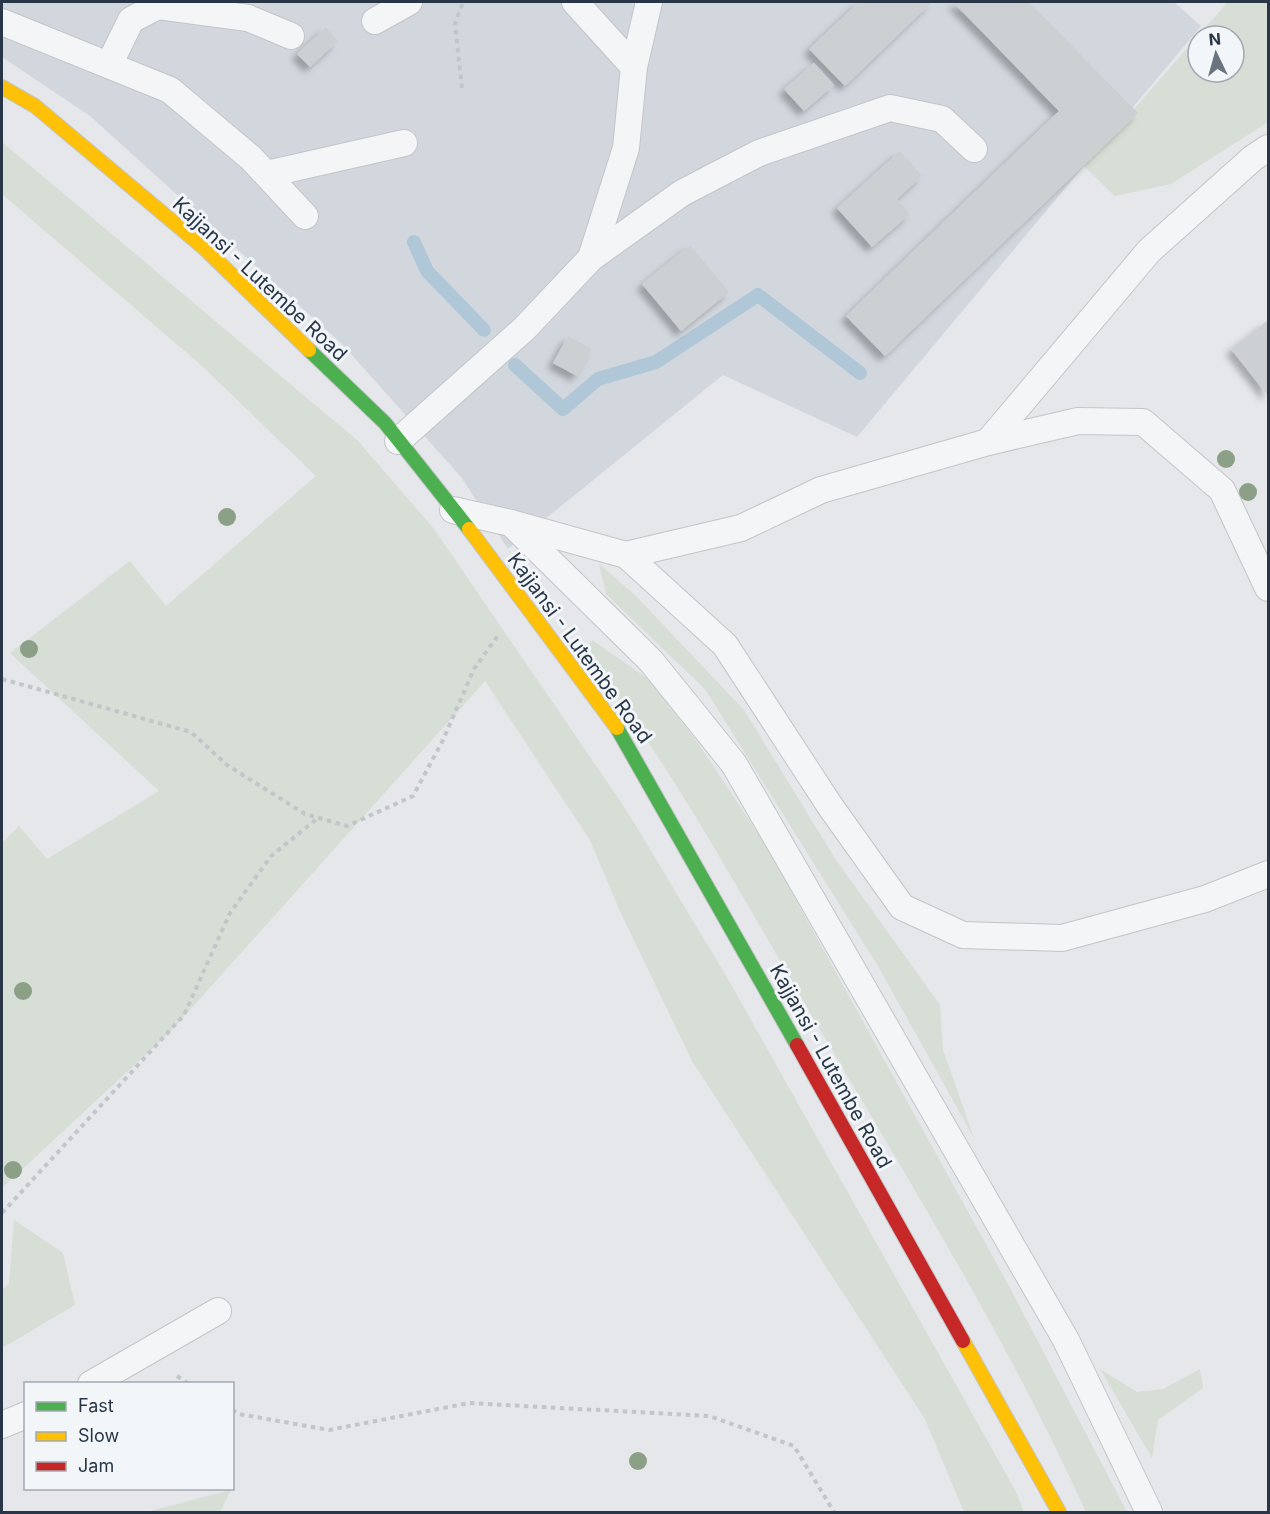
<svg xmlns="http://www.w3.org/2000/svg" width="1270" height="1514" font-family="Inter,sans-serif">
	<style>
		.built { fill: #d2d7de }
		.green { fill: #d6ded5 }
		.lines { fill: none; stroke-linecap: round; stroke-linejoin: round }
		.stream { stroke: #b0c7d8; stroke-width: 14 }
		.building { fill: #cdd0d3; filter: url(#shadow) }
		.lane-casing { stroke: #c3c5c8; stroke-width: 28 }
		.fast-casing { stroke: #c3c5c8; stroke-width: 16 }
		.slow-casing { stroke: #c3c5c8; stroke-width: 16 }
		.jam-casing { stroke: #c3c5c8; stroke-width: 16 }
		.path { stroke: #c2c6ca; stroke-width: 4; stroke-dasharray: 4.5 4.5; stroke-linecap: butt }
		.lane { stroke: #f4f5f7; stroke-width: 26 }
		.fast { stroke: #4caf50; stroke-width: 14 }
		.slow { stroke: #ffc107; stroke-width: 14 }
		.jam { stroke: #c62828; stroke-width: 14 }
		.tree { fill: #8ba086 }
		.labels { text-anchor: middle; stroke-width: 6; stroke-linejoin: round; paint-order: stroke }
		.street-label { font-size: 20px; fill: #283647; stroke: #f3f6f9 }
	</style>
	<defs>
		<filter id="shadow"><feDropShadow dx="-5.5" dy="5.5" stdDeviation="3" flood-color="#0004"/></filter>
	</defs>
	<rect width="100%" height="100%" fill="#e5e7ea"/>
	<polygon class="built" points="2,2 1174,2 1201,26 857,437 723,375 508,549 461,477 342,344 90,116 2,57"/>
	<g class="green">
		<polygon points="1228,2 1268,2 1268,122 1171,184 1115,196 1084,166 1198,36 1198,72 1234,72 1234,36 1198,36"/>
		<polygon points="2,142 358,441 434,529 627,811 728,979 1015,1490 1024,1512 964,1512 925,1419 692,1061 619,909 590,840 485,681 170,1032 2,1188 2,843 19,826 47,859 159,791 10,653 130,561 166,606 316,476 202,366 2,194"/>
		<polygon points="599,564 634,594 744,710 836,860 940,1005 943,1050 974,1138 879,968 705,689 606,594"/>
		<path d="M592 640 647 678 698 743 765 844 1009 1286 1127 1512H1086C1009 1342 910 1183 815 1021 742 897 673 767 584 652Z"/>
		<polygon points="14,1220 63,1253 75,1305 2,1348 2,1290 9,1284"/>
		<polygon points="1100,1369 1137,1392 1163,1389 1200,1369 1203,1388 1158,1420 1152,1458"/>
		<polygon points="231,1490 220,1512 146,1512"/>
	</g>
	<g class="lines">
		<g class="stream">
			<polyline points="414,242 427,271 484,330"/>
			<polyline points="515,365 563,409 598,379 656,362 758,295 860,373"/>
		</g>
	</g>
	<g class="building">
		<polygon points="859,2 932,2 845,86 809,49"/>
		<polygon points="953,2 1029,2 1138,113 885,356 846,316 1059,111"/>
		<polygon points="326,27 338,41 310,67 297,54"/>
		<polygon points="814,63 834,85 804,111 784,89"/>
		<polygon points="900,151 922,176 897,199 910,214 872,247 837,208"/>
		<polygon points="690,245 729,292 681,331 642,284"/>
		<polygon points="1268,320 1268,396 1231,349"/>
		<polygon points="568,336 592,349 577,376 553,363"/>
	</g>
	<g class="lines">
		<defs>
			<g id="lane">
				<polyline points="575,2 634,67 626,148 591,258"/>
				<polyline points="375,21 409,2"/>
				<polyline points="2,22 170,90 251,158 305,216"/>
				<polyline points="109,65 131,20 158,6 248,18 291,36"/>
				<polyline points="634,67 649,2"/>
				<polyline points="267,174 404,143"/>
				<polyline points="398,441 524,329 591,258 682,193 759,153 890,108 942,119 974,149"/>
				<polyline points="988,442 1149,251 1253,158 1268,148"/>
				<polyline points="453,510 511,523 626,555 741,528 821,490 988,442 1078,421 1143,422 1222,490 1268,588"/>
				<polyline points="511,523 651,661 734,764 1066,1340 1149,1512"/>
				<polyline points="626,555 725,645 830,806 902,907 963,935 1062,938 1205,899 1268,874"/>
				<polyline points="91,1384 218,1311"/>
				<polyline points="2,1425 26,1415"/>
			</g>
			<g id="fast">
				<polyline points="309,350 385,423 469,529"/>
				<polyline points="617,728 797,1045"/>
			</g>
			<g id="slow">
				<polyline points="2,87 35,106 204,248 309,350"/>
				<polyline points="469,529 617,728"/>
				<polyline points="963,1341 1059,1512"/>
			</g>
			<polyline id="jam" points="797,1045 963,1341"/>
		</defs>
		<use href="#lane" class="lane-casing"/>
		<use href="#fast" class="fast-casing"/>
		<use href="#slow" class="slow-casing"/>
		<use href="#jam" class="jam-casing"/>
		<g class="path">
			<polyline points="462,88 455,24 463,2"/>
			<polyline points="2,679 191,732 227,765 305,814 347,826 413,796 442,742 474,669 499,634"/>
			<polyline points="2,1213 184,1015 230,913 271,856 318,818"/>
			<polyline points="177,1376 189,1384"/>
			<polyline points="232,1410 239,1414 329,1430 469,1403 709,1416 794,1446 834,1512"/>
		</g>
		<use href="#lane" class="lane"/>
		<use href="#fast" class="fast"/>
		<use href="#slow" class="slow"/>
		<use href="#jam" class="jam"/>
	</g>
	<g class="tree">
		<circle cx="1226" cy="459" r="9"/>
		<circle cx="1248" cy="492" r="9"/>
		<circle cx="227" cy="517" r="9"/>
		<circle cx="29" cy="649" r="9"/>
		<circle cx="23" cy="991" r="9"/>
		<circle cx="13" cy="1170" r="9"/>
		<circle cx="638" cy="1461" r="9"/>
	</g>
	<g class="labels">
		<g class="street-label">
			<text transform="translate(260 279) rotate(43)" y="7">Kajjansi - Lutembe Road</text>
			<text transform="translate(580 648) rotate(54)" y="7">Kajjansi - Lutembe Road</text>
			<text transform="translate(831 1066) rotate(61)" y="7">Kajjansi - Lutembe Road</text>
		</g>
	</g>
	<rect width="1270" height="1514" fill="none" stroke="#283647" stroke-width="6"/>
	<rect x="24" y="1382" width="210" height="108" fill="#f3f6f9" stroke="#a2a9b2" stroke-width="1.5"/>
	<rect x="36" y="1402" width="30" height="9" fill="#4caf50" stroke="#a2a9b2" stroke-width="1.5"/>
	<text x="78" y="1412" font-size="18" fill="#283647">Fast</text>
	<rect x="36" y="1432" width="30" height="9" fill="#ffc107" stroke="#a2a9b2" stroke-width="1.5"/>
	<text x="78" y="1442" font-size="18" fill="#283647">Slow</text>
	<rect x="36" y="1462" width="30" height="9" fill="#c62828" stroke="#a2a9b2" stroke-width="1.5"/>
	<text x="78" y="1472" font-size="18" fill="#283647">Jam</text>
	<g transform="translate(1216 54) rotate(355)"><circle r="28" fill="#f3f6f9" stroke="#a2a9b2" stroke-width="1.5"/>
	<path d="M0-4.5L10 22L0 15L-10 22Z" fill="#6a7480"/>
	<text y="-9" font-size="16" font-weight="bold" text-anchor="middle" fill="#283647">N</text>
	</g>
</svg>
